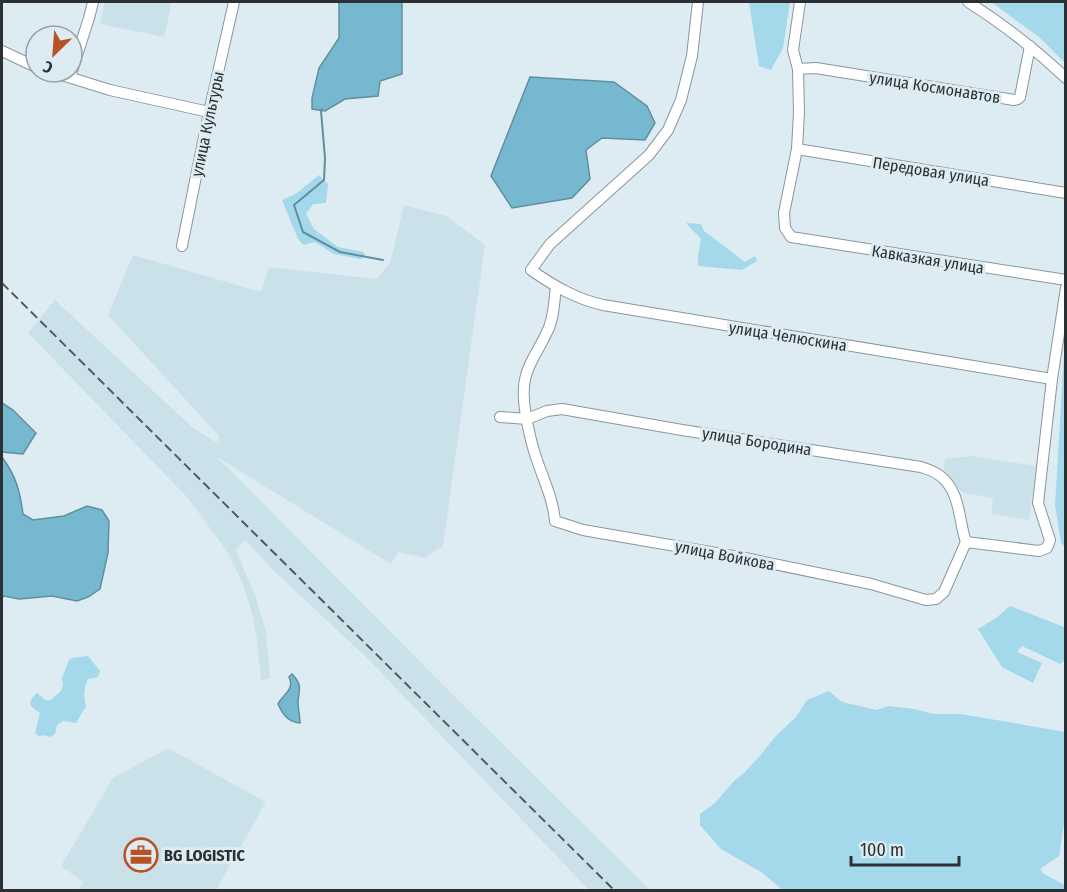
<svg xmlns="http://www.w3.org/2000/svg" width="1067" height="892" font-family="'Fira Sans Condensed',sans-serif">
	<style>
		.built { fill: #cbe1ea }
		.green { fill: #a4d8eb }
		.water { fill: #76b8cf; stroke: #6090a0; stroke-width: 1.5 }
		.lines { fill: none; stroke-linecap: round; stroke-linejoin: round }
		.stream { stroke: #6090a0; stroke-width: 2 }
		.minor-casing { stroke: #89979c; stroke-width: 12 }
		.minor { stroke: #fff; stroke-width: 10 }
		.rail { stroke: #51595c; stroke-width: 2; stroke-dasharray: 9 4.5; stroke-linecap: butt }
		.labels { text-anchor: middle; stroke-width: 6; stroke-linejoin: round; paint-order: stroke }
		.street-label { font-size: 16px; fill: #2b3133; stroke: #ddecf2 }
		.poi-label { font-size: 16px; font-weight: bold; fill: #2b3133; stroke: #ddecf2; text-anchor: start }
	</style>
	<rect width="100%" height="100%" fill="#ddecf2"/>
	<g class="built">
		<polygon points="105,2 172,2 164,37 100,24"/>
		<polygon points="404,205 446,216 485,245 443,546 425,558 398,552 391,564 217,457 449,691 650,890 589,890 369,660 273,570 245,540 236,550 256,598 266,631 270,678 261,680 257,640 253,617 244,587 229,554 187,497 28,333 55,300 192,427 219,444 219,436 108,315 133,255 261,292 269,267 376,279 390,263"/>
		<polygon points="971,456 1036,466 1029,520 991,514 993,498 964,493 943,476 945,459"/>
		<polygon points="168,748 266,802 216,890 78,890 83,882 61,866 113,778"/>
	</g>
	<g class="green">
		<polygon points="749,2 790,2 783,48 771,70 759,66"/>
		<polygon points="991,2 1065,2 1065,63 1039,37"/>
		<polygon points="319,175 328,184 326,203 313,204 306,214 314,229 338,247 364,252 365,257 360,259 334,254 315,242 303,245 298,239 282,200 297,193"/>
		<polygon points="686,223 701,224 704,231 745,262 755,256 757,261 742,270 698,266 698,255 701,239"/>
		<polygon points="1065,338 1066,547 1065,547 1061,543 1055,505"/>
		<polygon points="1010,606 1064,627 1065,629 1065,660 1060,664 1022,646 1017,652 1042,663 1033,683 1002,667 978,629 996,618"/>
		<path d="M88 656 100 671 98 677 88 679C84 688 83 696 86 706L76 723 63 721 57 725 55 734 50 737 42 735 40 737 35 733 40 713C30 706 26 703 37 693L45 700H51L61 691 63 685 62 678 69 660 72 658Z"/>
		<polygon points="829,691 842,702 877,710 889,706 914,709 933,714 961,714 1065,732 1065,817 1059,856 1040,869 1044,874 1065,885 1065,890 783,890 761,872 721,849 700,825 700,814 715,803 734,781 745,772 758,758 776,736 796,717 807,700"/>
	</g>
	<g class="water">
		<polygon points="339,2 402,2 402,74 380,81 378,96 345,99 325,111 312,109 312,98 319,68 339,38"/>
		<polygon points="530,77 614,82 647,106 655,123 645,140 602,138 586,150 590,179 572,198 512,208 491,176"/>
		<polygon points="2,403 13,410 36,433 23,454 2,452"/>
		<path d="M2 457C16 476 20 491 23 514L33 520 64 516 87 506 102 510 109 521 108 553 100 589 88 597 77 601 52 596 19 599 4 596 2 598Z"/>
		<path d="M292 674C303 686 299 688 298 702 298 709 300 716 300 723 288 722 283 715 278 704 283 694 295 690 289 677Z"/>
	</g>
	<g class="lines">
		<polyline class="stream" points="322,109 321,111 325,158 324,180 294,205 303,232 340,252 383,260"/>
		<defs>
			<g id="minor">
				<path d="M698 2 692 56 681 100 668 130 649 155 550 244 531 270C554 286 576 299 603 305L1052 379"/>
				<polyline points="800,2 793,50 798,69 799,112 797,149 784,213 785,228 791,237 1066,280"/>
				<path d="M968 2C1003 24 1035 49 1066 78"/>
				<polyline points="2,51 36,67"/>
				<polyline points="798,69 816,68 1014,100 1018,99 1020,97 1030,46"/>
				<polyline points="52,72 110,90 209,112"/>
				<polyline points="70,77 89,18 93,2"/>
				<polyline points="797,149 1066,193"/>
				<polyline points="182,246 209,112 234,2"/>
				<path d="M556 287C554 302 554 319 547 332 539 350 525 367 524 387 522 406 531 444 538 463 545 483 553 500 555 521L583 530 745 558 871 584 926 600 936 599 944 592 966 542 1039 551 1047 548 1050 540 1038 503 1052 379 1066 288"/>
				<path d="M500 417 527 419 547 411 562 409 682 430 921 467C927 469 934 471 939 475 961 491 958 519 966 542"/>
			</g>
		</defs>
		<use href="#minor" class="minor-casing"/>
		<use href="#minor" class="minor"/>
		<polyline class="rail" points="2,283 614,890"/>
	</g>
	<defs>
		<symbol id="office-ring" viewBox="-11 -11 22 22"><circle r="9.5" fill="#ddecf2" stroke="#b75224" stroke-width="1.5"/><path d="M-6-3h4V-5.5h4V-3h4V5H-6ZM-1-4.5V-3h2v-1.5ZM-6 0V1H6V0Z" fill="#b75224"/></symbol>
	</defs>
	<g fill-rule="evenodd">
		<use href="#office-ring" x="122" y="836" width="38" height="38"/>
	</g>
	<g class="labels">
		<g class="street-label">
			<text transform="translate(935 87) rotate(9)" y="6">улица Космонавтов</text>
			<text transform="translate(207 124) rotate(-78)" y="6">улица Культуры</text>
			<text transform="translate(931 171) rotate(9)" y="6">Передовая улица</text>
			<text transform="translate(928 259) rotate(9)" y="6">Кавказкая улица</text>
			<text transform="translate(788 336) rotate(9)" y="6">улица Челюскина</text>
			<text transform="translate(757 441) rotate(9)" y="6">улица Бородина</text>
			<text transform="translate(725 555) rotate(11)" y="6">улица Войкова</text>
		</g>
		<g class="poi-label">
			<text x="164" y="861">BG LOGISTIC</text>
		</g>
	</g>
	<rect width="1067" height="892" fill="none" stroke="#2b3133" stroke-width="6"/>
	<g transform="translate(54 54) rotate(205)"><circle r="28" fill="#ddecf2" stroke="#96a1a6" stroke-width="1.5"/>
	<path d="M0-4.5L10 22L0 15L-10 22Z" fill="#b75224"/>
	<text y="-9" font-size="16" font-weight="bold" text-anchor="middle" fill="#2b3133">С</text>
	</g>
	<path d="M851 856v9h108v-9" fill="none" stroke="#2b3133" stroke-width="3"/>
	<text x="860" y="856" font-size="18" fill="#2b3133" stroke="#ddecf2" stroke-width="4.5" paint-order="stroke">100 m</text>
</svg>
